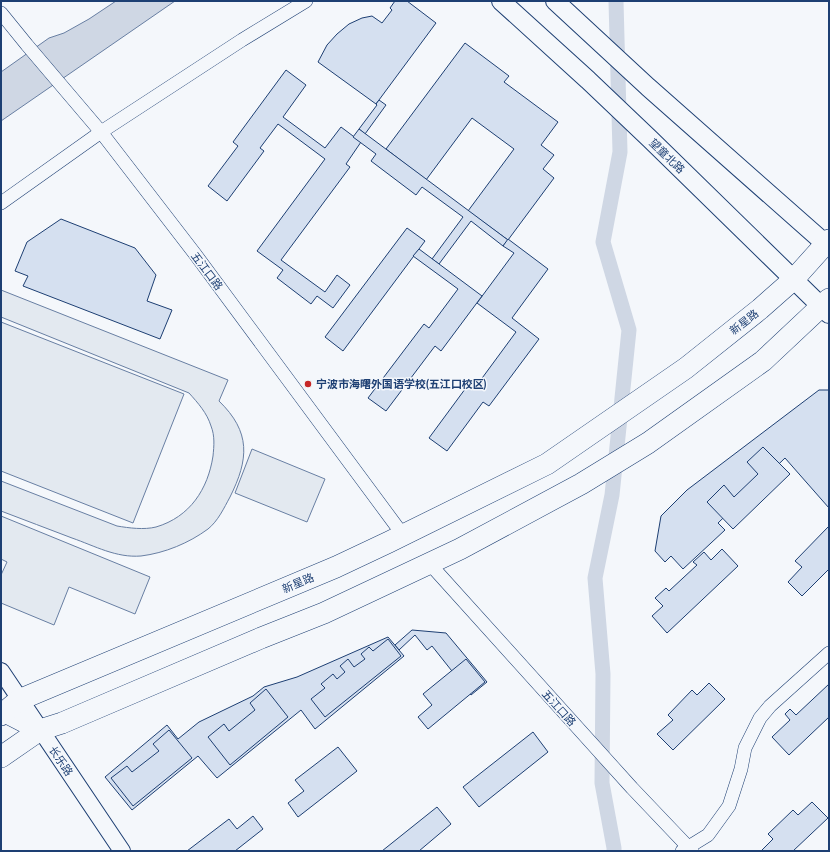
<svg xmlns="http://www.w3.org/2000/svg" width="830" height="852" font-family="'Asap Condensed','Noto Sans SC',sans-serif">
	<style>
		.green { fill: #e3e9f0; stroke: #687fa3 }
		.water { fill: #cfd7e4; stroke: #687fa3 }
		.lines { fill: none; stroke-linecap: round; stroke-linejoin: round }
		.canal { stroke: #cfd7e4; stroke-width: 15 }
		.building { fill: #d5e0f0; stroke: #1d3f73 }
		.minor-casing { stroke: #1d3f73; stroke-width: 14 }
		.tertiary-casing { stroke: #1d3f73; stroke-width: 18 }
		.secondary-casing { stroke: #1d3f73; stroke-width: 20 }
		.primary-casing { stroke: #1d3f73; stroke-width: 22 }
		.minor { stroke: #f4f7fb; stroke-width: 13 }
		.tertiary { stroke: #f4f7fb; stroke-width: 16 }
		.secondary { stroke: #f4f7fb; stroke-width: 18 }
		.primary { stroke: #f4f7fb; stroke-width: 21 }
		.poi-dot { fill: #c62828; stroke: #f4f7fb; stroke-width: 1.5 }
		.labels { text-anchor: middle; stroke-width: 3; stroke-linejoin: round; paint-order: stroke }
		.street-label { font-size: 11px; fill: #1d3f73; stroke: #f4f7fb }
		.poi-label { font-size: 11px; font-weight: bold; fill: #1d3f73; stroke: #f4f7fb; text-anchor: start }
	</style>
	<rect width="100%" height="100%" fill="#f4f7fb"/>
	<g class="green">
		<path d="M1 290 228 380 219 401C251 432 249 459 230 497 224 508 218 521 208 529 189 543 165 553 141 556 116 558 95 546 72 538 48 529 25 520 1 511V481L117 526C129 528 144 530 156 527 190 517 208 489 213 456 214 446 215 436 211 426 207 413 198 403 189 393L1 317Z"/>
		<polygon points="1,322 184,394 133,523 1,471"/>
		<polygon points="252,449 325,479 307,522 235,493"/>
		<polygon points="1,516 150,577 135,614 69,587 54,625 1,603 1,575 7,562 1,559"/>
	</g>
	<polygon class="water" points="116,1 175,1 1,121 1,72 49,38 64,33 89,19"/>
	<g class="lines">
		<polyline class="canal" points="614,851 614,848 602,783 603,674 595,578 612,495 629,330 603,242 620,152 616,1"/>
	</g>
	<g class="building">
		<polygon points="395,1 407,1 436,23 376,104 318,62 327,45 337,34 349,24 362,18 372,16 382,23 392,10 390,8"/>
		<polygon points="465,43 509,76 504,82 558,122 541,145 554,155 543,169 554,178 508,240 468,211 514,149 472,118 426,180 386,149"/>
		<polygon points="286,70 306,85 283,117 325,148 341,127 361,142 346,164 350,167 281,260 325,292 337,275 350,285 333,308 317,296 311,304 277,278 283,270 257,251 325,159 278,124 260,148 264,151 227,201 208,186 238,146 233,142"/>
		<polygon points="379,100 386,105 365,134 359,129 377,105 376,104"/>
		<polygon points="359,129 508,240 503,246 471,221 439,264 432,259 463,217 422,187 416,195 371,161 376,154 353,137"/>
		<polygon points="61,219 135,248 156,275 147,301 172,310 160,339 23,286 28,276 15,271 27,242"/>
		<polygon points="407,228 425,241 343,351 325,337"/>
		<polygon points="508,239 548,269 512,318 539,339 489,406 483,402 447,451 429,438 471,381 477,385 516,332 477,303 514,253 503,246"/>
		<polygon points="419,249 482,296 441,351 435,346 386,411 368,398 424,324 429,328 458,289 413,256"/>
		<polygon points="819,390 829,390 829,508 785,458 718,523 725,530 683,569 671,556 665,562 655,551 661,516 687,490"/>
		<polygon points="763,447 790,474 733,529 707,502 724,485 734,497 758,474 747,462"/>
		<polygon points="829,526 829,569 802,596 788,582 802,567 795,561"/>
		<polygon points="722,549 738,566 667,633 652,616 663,606 655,598 666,588 669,591 697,565 693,562 704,552 711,560"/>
		<polygon points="412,630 446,633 487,682 471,695 432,646 427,650 415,635 399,650 395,645"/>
		<polygon points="388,637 404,656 315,729 301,710 217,778 198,756 132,810 105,777 167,725 178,739 199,722 253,696 264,687 297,677"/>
		<polygon points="388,639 401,656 325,717 311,699 325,688 321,684 333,674 337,679 345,672 340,666 348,659 354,667 365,659 361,654 369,647 373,651"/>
		<polygon points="466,659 485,682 428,729 418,717 432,705 423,694"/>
		<polygon points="709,683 725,699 673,750 657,734 673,720 668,715 692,690 697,695"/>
		<polygon points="829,684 829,717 789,755 772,737 790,720 785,714 790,709 796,715"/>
		<polygon points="266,689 288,717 230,765 208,737 224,724 229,731 255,710 250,703"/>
		<polygon points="169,730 192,758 133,806 111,778 127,766 132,772 159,751 153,744"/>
		<polygon points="533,732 548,752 479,807 463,787"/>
		<polygon points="338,747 357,771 298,817 288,803 304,791 295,780"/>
		<polygon points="812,802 828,818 793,851 761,851 773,839 768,834 793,810 798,815"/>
		<polygon points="437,807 451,824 419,851 382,851"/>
		<polygon points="253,816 263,829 235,851 187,851 229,819 237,829"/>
	</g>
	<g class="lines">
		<defs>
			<g id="minor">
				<polyline points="1,13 27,45 101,132 195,254 403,535"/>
				<polyline points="1,203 101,132 242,40 306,1"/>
				<polyline points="429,563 632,788 692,851"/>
				<polyline points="682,851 708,835 729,806 741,769 745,748 760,718 770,706 829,653"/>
			</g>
			<polyline id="tertiary" points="1,671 122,851"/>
			<g id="secondary">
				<polyline points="501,1 588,80 650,139 829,314"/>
				<polyline points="555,1 648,87 829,247"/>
			</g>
			<g id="primary">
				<polyline points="5,712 40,730 62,723 261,638 324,613 460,549 581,484 648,443 763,361 829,299"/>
				<polyline points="1,715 19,700 336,567 389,542 547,464 686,368 760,309 794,279 829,240"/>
				<polyline points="1,757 40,730"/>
			</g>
		</defs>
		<use href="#minor" class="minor-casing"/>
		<use href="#tertiary" class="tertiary-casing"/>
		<use href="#secondary" class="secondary-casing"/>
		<use href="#primary" class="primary-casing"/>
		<use href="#minor" class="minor"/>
		<use href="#tertiary" class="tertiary"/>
		<use href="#secondary" class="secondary"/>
		<use href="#primary" class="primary"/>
	</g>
	<circle class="poi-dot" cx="308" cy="384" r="4"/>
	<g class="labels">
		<g class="street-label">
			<text transform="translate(667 156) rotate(44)" y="4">望童北路</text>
			<text transform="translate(207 271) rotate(53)" y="4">五江口路</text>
			<text transform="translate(744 322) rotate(-38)" y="4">新星路</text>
			<text transform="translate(298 583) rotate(-23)" y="4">新星路</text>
			<text transform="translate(559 708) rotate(48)" y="4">五江口路</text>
			<text transform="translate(61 761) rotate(56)" y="4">长乐路</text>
		</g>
		<g class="poi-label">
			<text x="316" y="388">宁波市海曙外国语学校(五江口校区)</text>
		</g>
	</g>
	<rect width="830" height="852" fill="none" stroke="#1d3f73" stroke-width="4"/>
</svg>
